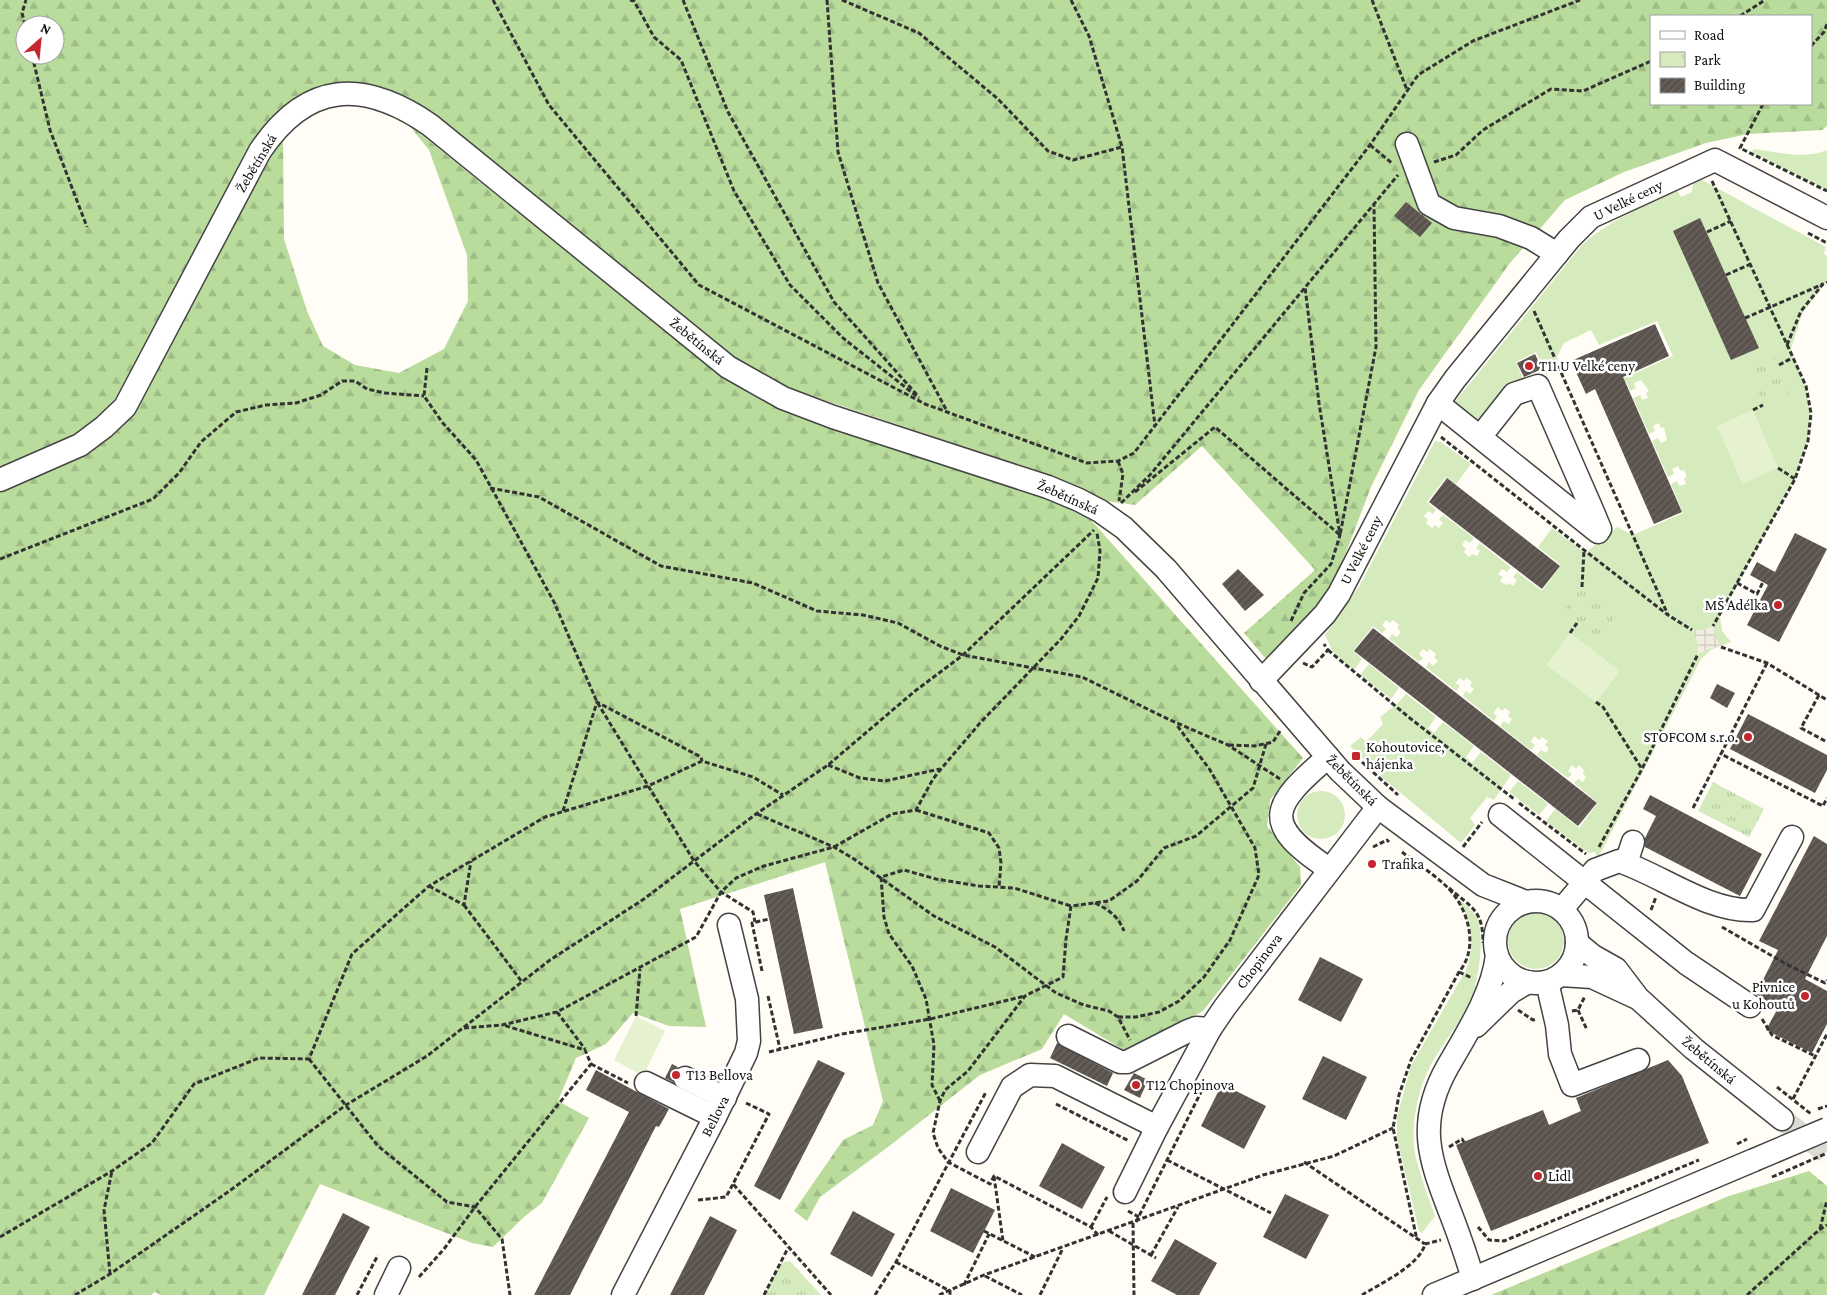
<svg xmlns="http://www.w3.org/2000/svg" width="1827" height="1295" font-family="'Crimson Pro',serif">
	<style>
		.grass { fill: #d5ebbd }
		.forest { fill: url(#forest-firs); fill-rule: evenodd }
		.park { fill: url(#park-tufts) }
		.pitch { fill: #e6f2cf }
		.plaza { fill: url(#plaza-grid) }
		.building { fill: url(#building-hatch) }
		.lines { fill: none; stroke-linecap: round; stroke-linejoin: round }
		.minor-tunnel { stroke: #dbdad3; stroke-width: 22; stroke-dasharray: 22 11; stroke-linecap: butt }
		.minor-casing { stroke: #444; stroke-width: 25 }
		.path { stroke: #333; stroke-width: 3; stroke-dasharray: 5 2.5; stroke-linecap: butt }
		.minor { stroke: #fff; stroke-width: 22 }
		.minor-bridge-casing { stroke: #444; stroke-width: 25; stroke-linecap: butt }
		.path-bridge { stroke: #333; stroke-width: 3; stroke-dasharray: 5 2.5; stroke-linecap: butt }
		.minor-bridge { stroke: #fff; stroke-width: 22 }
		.poi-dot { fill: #c4262e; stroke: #fff; stroke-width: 2 }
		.labels { text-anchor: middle; stroke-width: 5; stroke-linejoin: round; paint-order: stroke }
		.street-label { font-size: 15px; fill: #111; stroke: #fff }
		.poi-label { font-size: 15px; fill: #111; stroke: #fff; text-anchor: start }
	</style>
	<defs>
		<pattern id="forest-firs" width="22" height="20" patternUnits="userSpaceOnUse" patternTransform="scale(1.25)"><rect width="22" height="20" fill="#b9dc9c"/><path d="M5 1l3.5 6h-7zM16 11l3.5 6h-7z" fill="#9ebc85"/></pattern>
		<pattern id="park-tufts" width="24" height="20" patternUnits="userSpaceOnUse" patternTransform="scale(1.25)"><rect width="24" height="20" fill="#d5ebbd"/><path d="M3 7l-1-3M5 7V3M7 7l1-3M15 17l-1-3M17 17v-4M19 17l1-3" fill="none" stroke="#b6c8a1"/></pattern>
		<pattern id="plaza-grid" width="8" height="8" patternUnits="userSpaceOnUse" patternTransform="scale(1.25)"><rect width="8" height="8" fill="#f1ede2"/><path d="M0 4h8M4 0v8" fill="none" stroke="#cecac1"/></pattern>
		<pattern id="building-hatch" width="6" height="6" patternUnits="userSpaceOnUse" patternTransform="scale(1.25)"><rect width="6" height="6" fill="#5a524d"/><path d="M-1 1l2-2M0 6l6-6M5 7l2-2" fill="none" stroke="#6d6662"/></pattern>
	</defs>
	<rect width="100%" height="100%" fill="#fffdf5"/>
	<g class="grass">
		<path d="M1754 149C1776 152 1806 160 1827 150V190L1752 152Z"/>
		<path d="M1702 180 1826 247 1824 254 1827 256V281L1802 314 1791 349 1806 387 1810 414 1808 438 1796 476 1720 617 1722 631 1731 642 1711 650 1701 659 1598 858 1595 852 1589 853 1583 849 1546 821 1555 809 1579 828 1598 803 1574 783 1578 779 1583 782 1586 777 1583 773 1584 770 1579 765 1576 769 1572 765 1568 771 1572 774 1568 778 1537 755 1541 750 1546 753 1549 748 1545 745 1548 741 1542 737 1539 740 1534 736 1531 742 1535 745 1531 750 1500 726 1504 721 1509 724 1512 719 1508 716 1510 712 1505 708 1502 711 1498 707 1493 713 1497 716 1494 721 1463 696 1466 691 1470 694 1474 689 1470 686 1472 682 1467 678 1464 681 1460 678 1455 683 1460 686 1456 691 1426 667 1429 662 1433 666 1438 661 1434 657 1436 654 1430 649 1427 652 1423 649 1419 654 1423 658 1419 662 1389 639 1392 634 1397 637 1401 632 1397 628 1399 625 1393 620 1390 623 1386 620 1382 625 1386 629 1382 633 1373 626 1353 651 1362 659 1354 670 1333 652 1325 635 1360 585 1435 441 1441 442 1471 464 1456 484 1446 477 1427 502 1436 510 1433 514 1428 511 1424 516 1428 520 1426 523 1432 528 1435 525 1439 528 1443 523 1439 519 1443 515 1474 538 1470 543 1465 540 1462 545 1466 549 1464 552 1469 557 1472 554 1477 556 1480 551 1476 548 1480 543 1509 566 1511 567 1507 572 1502 569 1498 574 1503 577 1500 581 1506 585 1509 583 1513 586 1517 580 1513 577 1517 572 1542 591 1561 565 1538 547 1552 528 1585 553 1617 527 1633 535 1683 513 1671 484 1677 481 1679 486 1686 484 1684 478 1687 477 1684 470 1681 471 1678 466 1672 469 1674 474 1668 477 1652 441 1658 438 1661 443 1667 440 1664 427 1661 428 1659 423 1653 426 1655 431 1649 434 1633 398 1640 395 1642 400 1648 398 1646 393 1649 391 1641 380 1634 383 1636 388 1630 391 1626 381 1624 382 1622 379 1673 356 1657 321 1599 345 1591 330 1564 343 1547 376 1536 352 1516 362 1526 386 1482 419 1474 420 1454 403 1582 245C1610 220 1643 206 1677 190L1681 197 1692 192 1693 183Z"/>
		<polygon points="1369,664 1399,688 1391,699 1360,675"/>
		<polygon points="1406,694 1436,717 1428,728 1434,733 1443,722 1474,746 1466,757 1472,763 1481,752 1511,775 1494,800 1487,797 1470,818 1475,825 1461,843 1384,779 1350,746 1361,737 1366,742 1383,724 1380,717 1397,704"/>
		<polygon points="1518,781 1548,804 1539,815 1509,792"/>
		<circle cx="1321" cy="815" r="24"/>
		<path d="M1457 898C1464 904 1473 910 1477 918 1484 933 1480 969 1475 985L1479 989C1467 1013 1450 1033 1436 1056 1418 1083 1408 1130 1417 1162 1422 1181 1429 1199 1435 1216L1422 1233 1419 1231 1397 1138V1117L1411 1066 1466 970C1475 944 1473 922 1457 898Z"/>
		<circle cx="1536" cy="941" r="28"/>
	</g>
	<g class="forest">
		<path d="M0 0H1827V126L1822 130 1748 134 1706 143 1624 172 1565 200 1510 263 1419 390 1371 487 1332 589 1305 623 1271 657 1266 659 1244 633 1315 570 1202 446 1135 505 1106 501 1052 476 788 388 735 357 437 116C365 64 300 70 250 146L115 400 97 418 74 435 0 467ZM1651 16H1811V104H1651ZM25 25H55V55H25Z"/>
		<polygon points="408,124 721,376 778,409 830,428 1044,497 1090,519 1303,758 1270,800 1267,826 1300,867 1301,885 1203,1011 1127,1052 1064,1014 1042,1049 980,1075 888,1147 820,1197 807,1221 794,1211 843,1140 873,1125 883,1101 825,862 680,909 706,1027 669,1026 633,1013 606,1044 576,1058 558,1101 589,1118 542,1203 524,1217 493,1247 472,1243 320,1184 264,1295 161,1295 155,1292 151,1295 0,1295 0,492 86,455 112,436 134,414 270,158 283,140 284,239 307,311 323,346 355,365 399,373 444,349 468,301 467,255 429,150"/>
		<polygon points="1809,1171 1827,1186 1827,1295 1491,1295 1729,1196"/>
	</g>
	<g class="park">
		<polygon points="1776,357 1791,392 1763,405 1748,370"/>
		<polygon points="1582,587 1617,615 1598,639 1563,611"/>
		<polygon points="1713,782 1764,809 1749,837 1698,811"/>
		<polygon points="790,1261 821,1295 764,1295 780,1263"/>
	</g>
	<g class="pitch">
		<polygon points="1753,410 1778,468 1742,484 1717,426"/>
		<polygon points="1570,633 1620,671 1596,702 1546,665"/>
		<polygon points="636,1016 665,1031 643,1076 614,1060"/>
	</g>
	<polygon class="plaza" points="1713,626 1715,636 1721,647 1708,649 1698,654 1697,641 1692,630 1703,630"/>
	<g class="building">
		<polygon points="1406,202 1432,223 1420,237 1394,216"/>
		<polygon points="1700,218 1759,348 1731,360 1673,231"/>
		<polygon points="1655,324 1669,356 1623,377 1682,512 1654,524 1595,389 1586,394 1571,361"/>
		<polygon points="1535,354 1542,369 1524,377 1517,363"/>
		<polygon points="1447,478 1560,566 1542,589 1429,502"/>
		<polygon points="1795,533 1827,549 1779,642 1747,625 1768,585 1750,575 1757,562 1775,572"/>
		<polygon points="1238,569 1264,595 1245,611 1222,584"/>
		<polygon points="1373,628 1597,803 1578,826 1354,651"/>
		<polygon points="1717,684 1735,693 1727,708 1710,698"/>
		<polygon points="1748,714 1827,755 1827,770 1815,793 1730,749"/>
		<polygon points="1650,795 1762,854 1740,896 1645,847 1645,838 1656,816 1643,809"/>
		<polygon points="1814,836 1827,844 1827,936 1805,979 1827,991 1827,1024 1812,1053 1766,1030 1778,1008 1756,994 1778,950 1759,941"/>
		<polygon points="793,888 823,1028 794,1034 764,895"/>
		<polygon points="1320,957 1363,979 1341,1022 1298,1000"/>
		<polygon points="1057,1043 1113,1073 1107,1086 1050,1058"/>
		<polygon points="1323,1056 1367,1077 1346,1120 1302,1099"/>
		<polygon points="818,1060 845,1073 780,1200 754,1186"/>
		<polygon points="1668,1060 1682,1076 1709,1143 1491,1231 1456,1145 1543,1110 1549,1125 1581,1111 1576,1098"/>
		<polygon points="672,1064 678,1067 673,1073 673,1082 665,1078"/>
		<polygon points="596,1070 669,1109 659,1127 656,1126 570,1295 534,1295 629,1112 586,1090"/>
		<polygon points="1134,1073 1148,1080 1140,1098 1124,1090"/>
		<polygon points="1222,1084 1266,1106 1244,1149 1201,1126"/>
		<polygon points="1062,1143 1105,1167 1082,1209 1039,1186"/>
		<polygon points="951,1188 995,1210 973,1253 930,1231"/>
		<polygon points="1285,1194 1329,1215 1306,1259 1263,1237"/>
		<polygon points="853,1211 895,1234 872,1277 830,1254"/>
		<polygon points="343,1213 370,1227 335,1295 302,1295"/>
		<polygon points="710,1216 737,1230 704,1295 670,1295"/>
		<polygon points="1175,1239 1217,1263 1199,1295 1177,1295 1151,1281"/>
	</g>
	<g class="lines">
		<polyline class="minor-tunnel" points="1782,1119 1827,1153"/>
		<defs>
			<g id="minor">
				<polyline points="1407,144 1429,204 1454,218 1499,226 1531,238 1557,254"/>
				<polyline points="1438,403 1446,410 1598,532 1600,529 1593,512 1538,386 1514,394 1480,437"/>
				<path d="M0 480 80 445 104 427 125 407 260 151C307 81 363 79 430 125L728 367 783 398 833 417 1048 487 1079 500 1100 511 1124 528 1166 569 1340 771 1378 807 1483 885 1526 902"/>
				<polyline points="1261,681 1325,614 1339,594 1438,403 1455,379 1569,239 1591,217 1715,160 1827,218"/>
				<path d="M1328 757C1271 806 1260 823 1329 869"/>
				<polyline points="1500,815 1686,963 1750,1006"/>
				<polyline points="1626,863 1633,842"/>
				<circle cx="1536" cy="942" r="41"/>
				<path d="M1562 909 1595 870 1619 861C1661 875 1708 912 1753 910L1792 837"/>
				<polyline points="1577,943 1593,956 1616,969 1638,998 1694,1049 1782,1119"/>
				<polyline points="1561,975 1592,977 1635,997"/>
				<polyline points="1547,982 1557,1025 1560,1054 1572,1085 1638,1060"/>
				<polyline points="1476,1026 1511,992 1528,982"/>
				<polyline points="1068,1036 1120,1062 1127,1062 1188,1031 1196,1028 1210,1029"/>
				<polyline points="685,1078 725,1098"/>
				<polyline points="646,1083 715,1117"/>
				<polyline points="978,1152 1012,1087 1030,1075 1055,1076 1157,1127 1210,1029 1225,1007 1378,807"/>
				<polyline points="1125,1192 1157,1127"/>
				<path d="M1473 1279C1467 1258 1460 1238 1452 1217 1430 1160 1415 1124 1448 1066 1467 1033 1493 993 1497 955"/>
				<polyline points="386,1295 399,1268"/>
				<polyline points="623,1295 715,1117 746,1053 749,1041 747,999 729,925"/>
				<polyline points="1434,1295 1754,1160"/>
			</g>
		</defs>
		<use href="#minor" class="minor-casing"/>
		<g class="path">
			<polyline points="493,0 549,105 699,285 925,404 1087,463 1118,461 1134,453 1370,145 1418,75 1473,41 1580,0"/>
			<polyline points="630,0 634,1 654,37 681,60 734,191 790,285 843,338 919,398"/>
			<polyline points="683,0 728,112 834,302 918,396"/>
			<polyline points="827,0 838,152 878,283 947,411"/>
			<polyline points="842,0 919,33 998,99 1048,151 1073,160 1122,147"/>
			<polyline points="1071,0 1089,36 1122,147 1155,426"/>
			<polyline points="1372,0 1407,90"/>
			<polyline points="1740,16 1765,0"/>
			<polyline points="25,25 22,13 26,0"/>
			<polyline points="1811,46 1824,32 1827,24"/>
			<polyline points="32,55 50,130 87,227"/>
			<polyline points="1763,104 1740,148 1827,191"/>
			<polyline points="1370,145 1393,164"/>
			<polyline points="1434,162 1456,155 1483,130 1551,89 1583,91 1651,61"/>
			<polyline points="1712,181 1806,386 1811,413 1808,441 1795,479 1713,626"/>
			<polyline points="1707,232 1731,221"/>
			<polyline points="1808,233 1827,243"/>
			<polyline points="1726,275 1751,264"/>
			<polyline points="1534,311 1668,615"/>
			<polyline points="1745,318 1823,284"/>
			<polyline points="1787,345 1801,311 1823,284 1827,282"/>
			<polyline points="1779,365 1792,358"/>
			<polyline points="427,368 424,396 442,422 476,460 554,602 597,702 694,861 721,892 753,912 755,922"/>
			<polyline points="1753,410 1763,405"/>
			<polyline points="1441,437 1584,550 1668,615 1692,630"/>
			<polyline points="1118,461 1123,474 1119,501"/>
			<polyline points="1778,468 1795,479"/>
			<polyline points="490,488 539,497 661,566 753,583 817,611 863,615 898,623 940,646 963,655 1082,677 1170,720 1228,745 1280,779"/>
			<polyline points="1135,492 1215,427 1340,535 1376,347 1374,205"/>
			<polyline points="1121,503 1150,475 1398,175"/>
			<polyline points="0,559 153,499 179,473 201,442 236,412 266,405 296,403 321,395 342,381 355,381 367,389 385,393 424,396"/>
			<polyline points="1737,583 1757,594 1763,582"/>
			<polyline points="1582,587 1584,550"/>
			<polyline points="1291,621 1304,593 1331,564 1340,535 1319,403 1305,287"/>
			<polyline points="1570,633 1577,623"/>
			<polyline points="1721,647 1767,663 1827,700"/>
			<polyline points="1328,650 1411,719 1514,799"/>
			<polyline points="1303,663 1312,667 1328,650 1324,644"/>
			<polyline points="1767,663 1721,754 1823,806 1827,798"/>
			<polyline points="1819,695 1801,728 1827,742"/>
			<polyline points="1596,702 1603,707 1642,769"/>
			<polyline points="1229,745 1255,746 1273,742 1280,731"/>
			<polyline points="1362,762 1398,795"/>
			<polyline points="828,765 860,778 885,781 940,769"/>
			<polyline points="1519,803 1586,854"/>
			<polyline points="1693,808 1721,754"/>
			<polyline points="916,810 989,833 999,848 1001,863 999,887"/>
			<polyline points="563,811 597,702 701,757 702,761"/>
			<polyline points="757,814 834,847 854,859 934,916 995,947 1056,993 1084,1005 1109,1011 1118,1017 1130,1040"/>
			<polyline points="1373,847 1387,840 1389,842"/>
			<polyline points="1463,847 1482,822"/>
			<polyline points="1599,847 1642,769 1698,654"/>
			<path d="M1402 852C1416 863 1432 873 1445 885 1468 906 1480 947 1459 972L1411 1060 1399 1095 1393 1128 1417 1240"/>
			<polyline points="429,886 464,905 471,861"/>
			<path d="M1449 888C1472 908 1483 910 1483 943"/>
			<path d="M1095 903C1109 910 1118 916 1124 931"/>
			<polyline points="464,905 522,982"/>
			<polyline points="1651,910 1656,897"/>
			<polyline points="1722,927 1786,964 1825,983 1827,980"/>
			<polyline points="762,971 752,923 769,919"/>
			<polyline points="1459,972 1472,978"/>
			<polyline points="768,996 780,1049"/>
			<polyline points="1518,1010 1533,1020 1537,1019"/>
			<polyline points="1578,1010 1587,1030"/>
			<polyline points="1572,1011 1578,1010 1585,996"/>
			<polyline points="557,1012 585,1049"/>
			<polyline points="636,1016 640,969"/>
			<polyline points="1118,1017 1136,1017 1159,1012 1179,1001 1204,977 1230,940 1259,875 1255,848 1210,770 1176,724"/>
			<polyline points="1762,1019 1772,1035 1815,1056"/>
			<polyline points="464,1028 502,1025 557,1012 696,937 721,892 736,878 764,866 834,847 892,814 916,810 933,779 941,769 980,723 1061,639 1079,616 1098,578 1100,551 1097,533"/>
			<polyline points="769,1052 842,1034 930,1019 1025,996"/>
			<polyline points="309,1059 378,1146 447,1202 475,1207 502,1239 510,1295"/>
			<polyline points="591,1064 628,1083"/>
			<polyline points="1777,1087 1811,1114"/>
			<polyline points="1793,1099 1827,1034"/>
			<polyline points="940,1101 932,1085 934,1045 926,999 912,966 889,934 884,917 881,877 904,870 936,879 979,886 1014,888 1071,906"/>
			<polyline points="746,1103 769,1114 733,1184 831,1295"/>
			<polyline points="1056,1104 1129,1141"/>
			<polyline points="1818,1109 1827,1106"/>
			<polyline points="1449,1147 1462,1139 1464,1142"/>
			<polyline points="1167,1160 1271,1213"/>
			<polyline points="1304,1162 1425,1244"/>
			<polyline points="994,1176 1003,1241"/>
			<polyline points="1772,1177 1827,1153"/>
			<polyline points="698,1200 726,1197 733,1184"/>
			<polyline points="1128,1211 1139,1217"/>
			<polyline points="1136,1222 1203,1088"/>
			<polyline points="1133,1223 1134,1295"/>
			<polyline points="1091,1227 1107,1197"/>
			<polyline points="1478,1227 1489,1240 1504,1241 1699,1160"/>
			<polyline points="1820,1229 1827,1200"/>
			<polyline points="984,1231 1035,1257"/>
			<polyline points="1109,1231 1156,1258"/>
			<polyline points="1098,1235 1091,1227 994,1176 990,1184 948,1162 938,1148 933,1133 940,1101 945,1090 968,1071 1025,996 1063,977 1066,939 1071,906 1109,901 1137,881 1164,848 1196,836 1253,788 1266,744"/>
			<polyline points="0,1237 112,1171 152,1143 194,1084 259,1058 309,1059 352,954 429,886 545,817 648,786 702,761 753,777 783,795"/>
			<polyline points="1151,1255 1178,1207"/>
			<polyline points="896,1262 950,1291 950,1295"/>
			<polyline points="110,1274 104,1210 112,1171"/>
			<polyline points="985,1276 1022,1295"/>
			<polyline points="419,1277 444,1249 475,1207 591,1064 585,1050 503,1025"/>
			<polyline points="964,1285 989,1234"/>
			<polyline points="75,1295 110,1274 228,1192 346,1105 427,1056 550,960 644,899 756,814 828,765 915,691 963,655 1094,530"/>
			<polyline points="357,1295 378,1255"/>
			<polyline points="764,1295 788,1248"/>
			<polyline points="875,1295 896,1262 986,1092"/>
			<polyline points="939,1295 984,1275 1263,1175 1334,1156 1393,1128"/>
			<polyline points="1040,1295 1063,1248"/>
			<path d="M1362 1295C1380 1284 1420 1265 1425 1244L1441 1240"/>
			<polyline points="1747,1295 1819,1230 1827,1225"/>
		</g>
		<use href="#minor" class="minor"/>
		<defs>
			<polyline id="minor-bridge" points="1754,1160 1827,1129"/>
		</defs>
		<use href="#minor-bridge" class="minor-bridge-casing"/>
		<polyline class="path-bridge" points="1737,1144 1747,1139"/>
		<use href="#minor-bridge" class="minor-bridge"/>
	</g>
	<g class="poi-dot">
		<circle cx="1529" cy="366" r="5"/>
		<circle cx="1778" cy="605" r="5"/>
		<circle cx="1748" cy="737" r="5"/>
		<rect x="1351" y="751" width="10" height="10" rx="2.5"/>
		<circle cx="1372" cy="864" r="5"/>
		<circle cx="1805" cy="996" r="5"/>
		<circle cx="676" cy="1075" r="5"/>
		<circle cx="1136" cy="1085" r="5"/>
		<circle cx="1538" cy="1176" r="5"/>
	</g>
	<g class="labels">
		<g class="street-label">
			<text transform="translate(256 163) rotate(-59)" y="5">Žebětínská</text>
			<text transform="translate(1628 200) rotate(-26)" y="5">U Velké ceny</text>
			<text transform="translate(697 341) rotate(39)" y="5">Žebětínská</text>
			<text transform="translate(1068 497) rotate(24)" y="5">Žebětínská</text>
			<text transform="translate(1361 550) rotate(-63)" y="5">U Velké ceny</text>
			<text transform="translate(1352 780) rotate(45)" y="5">Žebětínská</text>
			<text transform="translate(1259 961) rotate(-53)" y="5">Chopinova</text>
			<text transform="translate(1709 1060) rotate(40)" y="5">Žebětínská</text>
			<text transform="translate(715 1116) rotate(-63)" y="5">Bellova</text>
		</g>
		<g class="poi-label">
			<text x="1539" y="371">T11 U Velké ceny</text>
			<text x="1768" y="610" text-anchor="end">MŠ Adélka</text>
			<text x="1738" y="742" text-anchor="end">STOFCOM s.r.o.</text>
			<text x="1366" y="752">Kohoutovice,<tspan x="1366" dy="17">hájenka</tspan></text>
			<text x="1382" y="869">Trafika</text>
			<text x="1795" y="992" text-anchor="end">Pivnice<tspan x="1795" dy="17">u Kohoutů</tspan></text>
			<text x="686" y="1080">T13 Bellova</text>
			<text x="1146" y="1090">T12 Chopinova</text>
			<text x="1548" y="1181">Lidl</text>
		</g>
	</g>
	<rect x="1650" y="15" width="162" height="90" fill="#ffffff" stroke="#a0a0a0"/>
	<rect x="1660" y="31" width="25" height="8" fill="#ffffff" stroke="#a0a0a0"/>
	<text x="1694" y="40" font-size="15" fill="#111111">Road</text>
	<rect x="1660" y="52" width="25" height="15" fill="url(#park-tufts)" stroke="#a0a0a0"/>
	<text x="1694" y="65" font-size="15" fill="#111111">Park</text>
	<rect x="1660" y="78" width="25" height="15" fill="url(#building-hatch)" stroke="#a0a0a0"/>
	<text x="1694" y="90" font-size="15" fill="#111111">Building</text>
	<g transform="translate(40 40) rotate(27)"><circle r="24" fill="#ffffff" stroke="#a0a0a0"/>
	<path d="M0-4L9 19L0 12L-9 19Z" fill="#c4262e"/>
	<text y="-8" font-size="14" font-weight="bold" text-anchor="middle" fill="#111111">N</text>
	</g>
</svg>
